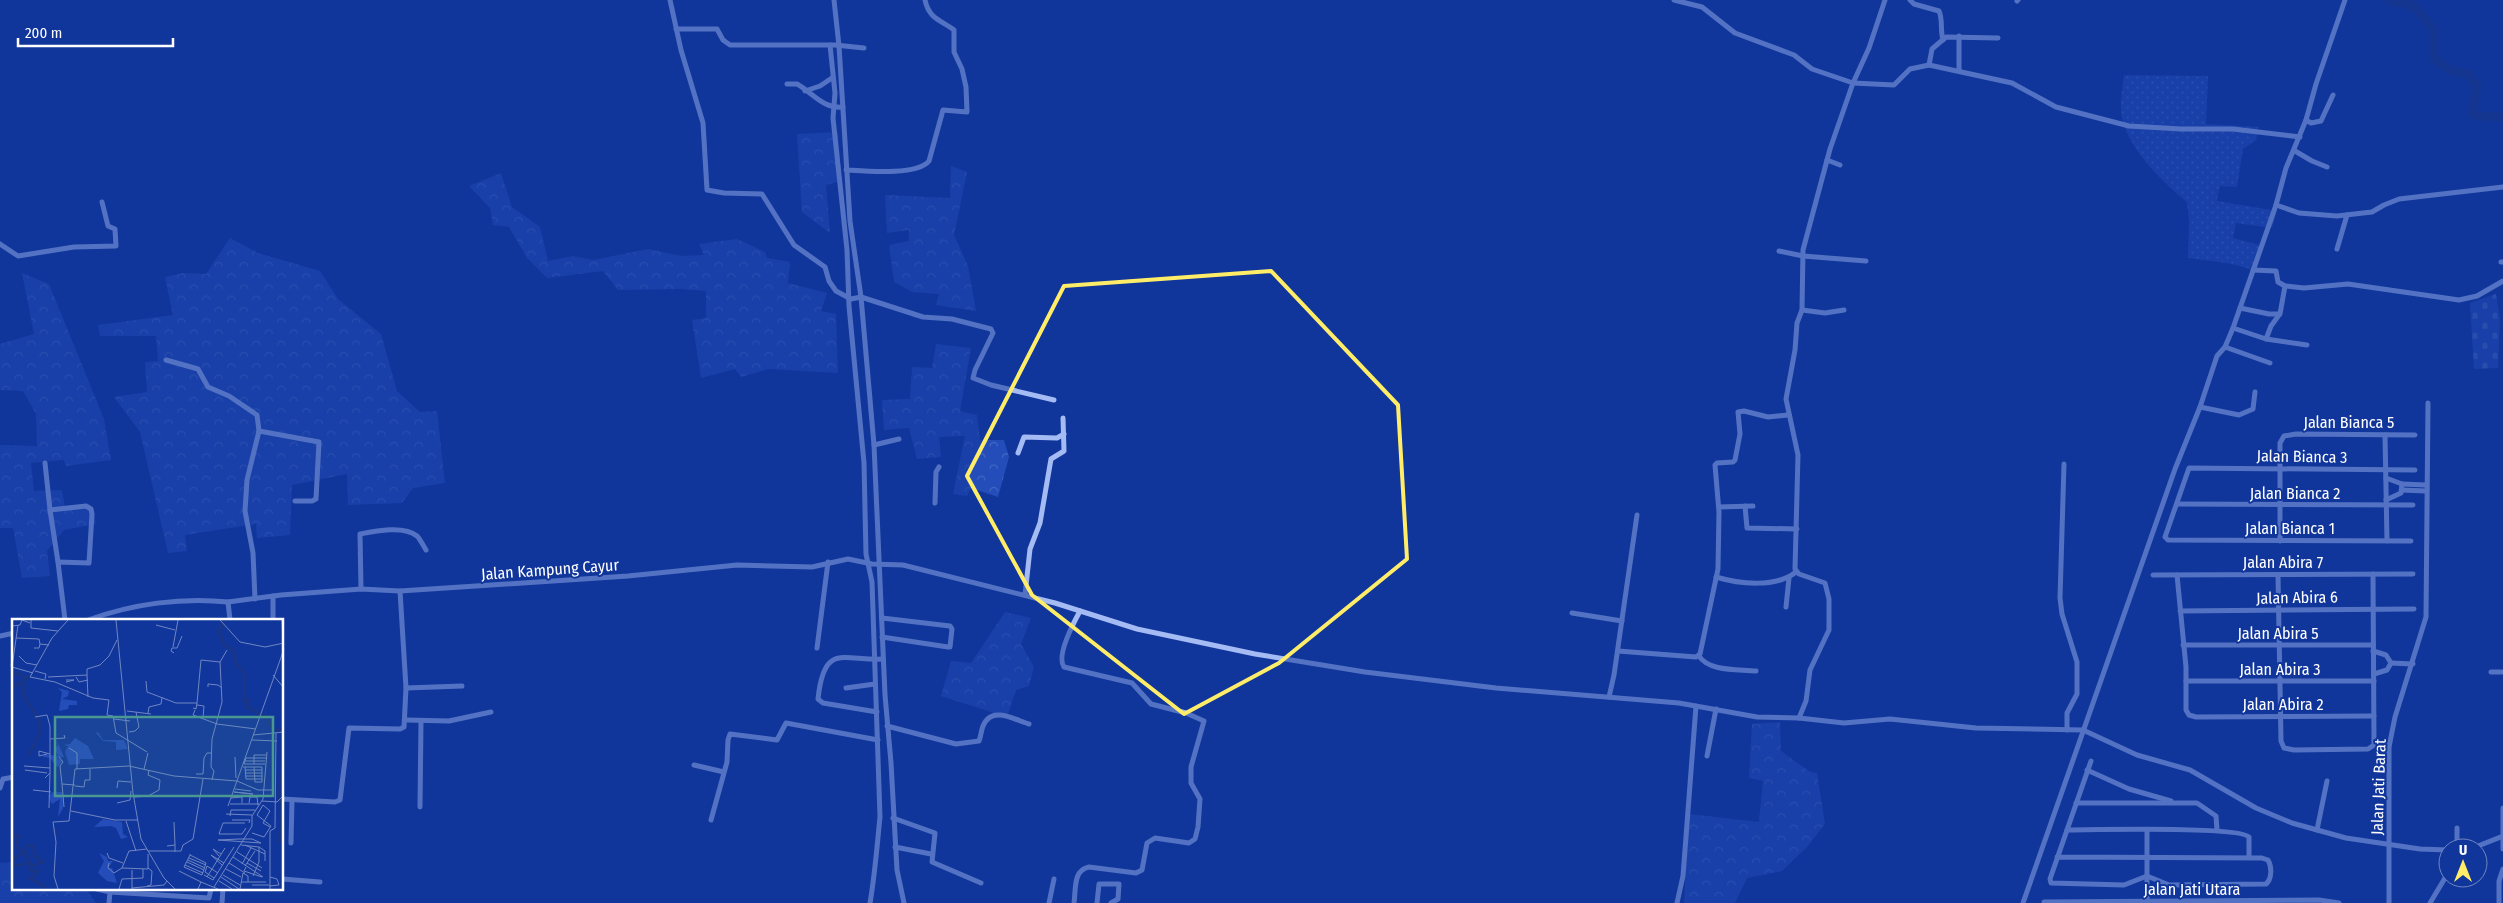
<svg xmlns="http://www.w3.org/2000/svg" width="2503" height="903" font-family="'Fira Sans Condensed',sans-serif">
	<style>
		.grass { fill: url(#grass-dots) }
		.forest { fill: url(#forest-crowns) }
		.cemetery { fill: url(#cemetery-stones) }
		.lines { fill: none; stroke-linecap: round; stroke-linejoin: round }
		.river { stroke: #1b3684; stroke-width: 9 }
		.minor { stroke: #a5bbf4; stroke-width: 5 }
		.marked { fill: none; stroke: #ffed68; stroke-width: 4; stroke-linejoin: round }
		.labels { text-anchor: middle; stroke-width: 4; stroke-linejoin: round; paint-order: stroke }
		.street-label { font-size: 16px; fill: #fff; stroke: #11369b }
		.inset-river { fill: none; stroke: #1b3684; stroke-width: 2.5 }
		.inset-road { fill: none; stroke: #7086c3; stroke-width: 1 }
		.view { fill: #4b9892; fill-opacity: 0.15; stroke: #4b9892; stroke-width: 2.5 }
		.inset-edge { fill: none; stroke: #fff; stroke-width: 2.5 }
	</style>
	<defs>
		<pattern id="grass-dots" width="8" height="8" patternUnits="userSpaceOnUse" patternTransform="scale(1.25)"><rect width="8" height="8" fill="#244dba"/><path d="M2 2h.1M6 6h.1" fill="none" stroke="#4568c4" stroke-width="1.8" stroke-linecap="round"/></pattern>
		<pattern id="forest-crowns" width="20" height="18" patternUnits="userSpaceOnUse" patternTransform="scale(1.25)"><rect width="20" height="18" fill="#244dba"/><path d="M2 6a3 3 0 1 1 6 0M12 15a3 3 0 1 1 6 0" fill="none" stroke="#4568c4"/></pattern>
		<pattern id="cemetery-stones" width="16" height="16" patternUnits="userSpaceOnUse" patternTransform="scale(1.25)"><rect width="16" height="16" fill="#244dba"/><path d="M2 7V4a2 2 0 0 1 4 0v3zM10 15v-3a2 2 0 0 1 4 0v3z" fill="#4568c4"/></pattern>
	</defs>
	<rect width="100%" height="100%" fill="#11369b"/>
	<path class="grass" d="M2124 75 2208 76 2206 124 2258 127 2256 140 2243 149 2237 187 2220 186 2217 201 2277 211 2272 228 2236 223 2233 238 2263 246 2255 270 2227 263 2188 258 2189 221 2187 202C2163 183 2121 142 2121 109 2120 98 2123 86 2124 75Z"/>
	<g class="forest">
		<polygon points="838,132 841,181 826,185 830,233 802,212 797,134"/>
		<polygon points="951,166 967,172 954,235 968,266 976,311 936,305 939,294 912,292 894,282 889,245 909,241 909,230 887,233 885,195 950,198"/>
		<polygon points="501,173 512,207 540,227 548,261 573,256 593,260 648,249 681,256 704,255 699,244 737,239 765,252 767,258 790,262 788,283 827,293 821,311 836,314 838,373 768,369 741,377 735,369 701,378 692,320 706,318 706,291 680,289 618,290 603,271 547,278 527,258 509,227 493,225 490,208 469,186"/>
		<polygon points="230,238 258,253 320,271 338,299 381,334 397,391 420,412 437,411 445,483 413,488 402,503 348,505 347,474 292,485 290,535 257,538 256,524 185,535 187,551 168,553 140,432 114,397 147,392 145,362 158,361 156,336 100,336 98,325 173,315 165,277 183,273 206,274"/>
		<polygon points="22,273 49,284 104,419 111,460 66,466 64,460 31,463 34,491 62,490 65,509 93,508 96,524 64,530 47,551 50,576 22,578 13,528 0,528 0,445 37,446 36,414 23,391 0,390 0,344 34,334"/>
		<polygon points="936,344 971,348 960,411 977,415 980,440 1004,440 1009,457 998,497 971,488 967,496 953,494 965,436 939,437 941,457 917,459 909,428 884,430 882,400 910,399 912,367 932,368"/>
		<polygon points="1005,612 1031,618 1021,644 1034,667 1029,686 1016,690 1007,717 941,696 951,661 971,663"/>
		<polygon points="1780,722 1781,751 1810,772 1817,773 1825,824 1807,847 1782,871 1747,878 1735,903 1684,903 1689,814 1759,822 1763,781 1749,778 1752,724"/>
		<polygon points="14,862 14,889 86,889 96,903 0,903 0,863"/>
	</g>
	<polygon class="cemetery" points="2496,294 2500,319 2498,368 2474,369 2470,303"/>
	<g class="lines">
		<polyline class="river" points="2389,0 2414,6 2434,30 2434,59 2451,71 2468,74 2477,86 2472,113 2478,116 2503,117"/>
		<g class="minor">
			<polyline points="670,0 681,50 703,123 707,190 724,193 762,194 794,245 825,267 829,281 836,291 851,299 861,297 923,317 952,319 991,329 993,333 975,370 973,378 991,385 1054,400"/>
			<polyline points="834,0 839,46 850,221 861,297 874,445 885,695 891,763 897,870 904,903"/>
			<polyline points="1674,0 1702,7 1735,33 1794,55 1812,69 1853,83 1894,85 1910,69 1929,65 2012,83 2056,107 2129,126 2181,129 2233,129 2300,137"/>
			<path d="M1910 0 1914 4 1939 11C1943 19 1940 30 1943 40"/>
			<polyline points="2017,1 2018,0"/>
			<polyline points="676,29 717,29 723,40 730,45 835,45 864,48"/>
			<path d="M830 45 835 93 833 118 847 250 849 306 864 463 866 554 872 582 880 817C877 846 875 874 870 903"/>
			<polyline points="1929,65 1932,49 1946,37 1998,38"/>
			<polyline points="1959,70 1959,36"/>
			<path d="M787 84H797C813 93 823 109 843 107"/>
			<polyline points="805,91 820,86 832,78"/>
			<polyline points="2306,120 2311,123 2321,121 2333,95"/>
			<polyline points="2295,151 2312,161 2327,167"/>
			<polyline points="1827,160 1840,165"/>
			<path d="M846 170C864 171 917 176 929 161L943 110 967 112 966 87 962 69 954 52V30C941 20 929 19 925 0"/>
			<polyline points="2276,205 2299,213 2337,216 2372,212 2384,205 2399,199 2503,187"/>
			<polyline points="0,244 18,256 74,247 116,246 115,229 108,226 102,202"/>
			<polyline points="2337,249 2347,215"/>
			<polyline points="1779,251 1803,256 1866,261"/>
			<polyline points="2501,262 2503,262"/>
			<polyline points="2253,270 2276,271 2278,282 2285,286 2304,288 2348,284 2459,300 2477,296 2503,281"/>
			<polyline points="2240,308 2269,314 2280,314 2285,286"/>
			<polyline points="1802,310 1825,313 1844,310"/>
			<polyline points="2233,328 2266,339 2307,345"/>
			<polyline points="2266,339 2271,326 2279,315"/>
			<polyline points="2225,347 2270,363"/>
			<polyline points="166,360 198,369 208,387 229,396 257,415 259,431 247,480 245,511 253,553 255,599"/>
			<polyline points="2200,407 2239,415 2253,409 2255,392"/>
			<polyline points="259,431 319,442 316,499 312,501 295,501"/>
			<polyline points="2385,435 2387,541"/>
			<polyline points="874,445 899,439"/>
			<polyline points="1018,453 1024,437 1057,438 1064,434"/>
			<polyline points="45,463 50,510 86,506 91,509 92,514 89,563 58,562 65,620"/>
			<polyline points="2064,464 2060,598 2062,614 2077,662 2077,694 2067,713 2067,730"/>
			<polyline points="2386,478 2402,484 2401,493 2386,500"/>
			<polyline points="2402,484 2426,485"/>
			<polyline points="2402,490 2426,491"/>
			<polyline points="935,503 936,472 939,467"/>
			<polyline points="2177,504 2413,505"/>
			<polyline points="1745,506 1747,528 1797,529"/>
			<polyline points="1719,507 1753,506"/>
			<polyline points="50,510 58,562"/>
			<polyline points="2280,541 2280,443 2284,436 2296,434 2415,435"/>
			<polyline points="2411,541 2168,540 2165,537 2189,468 2415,470"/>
			<polyline points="2153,575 2413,574"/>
			<polyline points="2177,575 2186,667 2186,710 2189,715 2196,717 2374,716"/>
			<polyline points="2278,575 2281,741 2284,748 2294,750 2368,749 2374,745 2373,574"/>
			<path d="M1716 577C1739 584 1776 588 1796 572"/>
			<path d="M361 589 360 534C375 531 404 525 417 536 420 539 423 545 426 550"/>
			<polyline points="1025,595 1030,549 1040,523 1051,459 1064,451 1063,418"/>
			<polyline points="273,596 273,620"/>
			<polyline points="1786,607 1789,578"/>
			<polyline points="2180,611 2414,609"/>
			<polyline points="1572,613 1622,621"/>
			<polyline points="882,618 950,626 952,629 950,647 948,647 882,637"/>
			<path d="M88 620C132 604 182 597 228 602"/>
			<polyline points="230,620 228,602 281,595 361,589 400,591 628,576 737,565 812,567 848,559 872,564 903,565 1055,603 1137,629 1255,654 1365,672 1496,688 1679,703 1757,717 1799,718 1844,723 1890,719 1976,728 2083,730 2137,755 2190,770 2256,808 2292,823 2346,838 2420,849 2448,850"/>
			<polyline points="0,636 14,633"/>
			<polyline points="2183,645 2373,645"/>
			<polyline points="817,648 828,562"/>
			<polyline points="1618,651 1696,657 1700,654 1718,569 1719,512 1715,465 1717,463 1733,462 1735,460 1740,434 1738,412 1744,411 1768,417 1788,415"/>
			<polyline points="2373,651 2386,655 2391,663 2387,670 2374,674"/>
			<path d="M1699 656C1709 672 1739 669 1756 671"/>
			<polyline points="2391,663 2413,664"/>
			<polyline points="13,665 14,665"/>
			<polyline points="2491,672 2503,672"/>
			<polyline points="2186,681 2374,681"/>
			<polyline points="406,688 462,686"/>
			<polyline points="846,688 875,684"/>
			<polyline points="1609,697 1614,675 1637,515"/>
			<path d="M877 712 823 703 818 699C824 642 843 661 883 659"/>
			<polyline points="1799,718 1806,701 1810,670 1829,630 1829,599 1825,583 1799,574 1795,569 1798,455 1786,399 1795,350 1797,323 1802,310 1803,250 1830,149 1853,83 1869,48 1885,0"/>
			<polyline points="406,720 449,721 491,712"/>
			<path d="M887 726 956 744 979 741C981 736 981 731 983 726 992 705 1015 720 1029 724"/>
			<polyline points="1707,756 1716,709"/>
			<polyline points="694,765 724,772"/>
			<polyline points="2087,770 2129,789 2171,801"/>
			<polyline points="0,788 3,779 14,777"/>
			<polyline points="282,799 335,802 340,800 349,728 400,729 404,727 406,688 400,591"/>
			<polyline points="2076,803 2197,803 2216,816 2217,830"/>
			<polyline points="420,807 421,721"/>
			<polyline points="2503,808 2503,849"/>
			<polyline points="893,818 935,833 932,862 981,883"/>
			<polyline points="711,820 727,762 728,740 730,734 777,740 786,723 878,740"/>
			<polyline points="2457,828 2457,848"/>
			<path d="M2067 830C2091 830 2240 826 2249 837V857"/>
			<polyline points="2147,830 2147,901"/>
			<polyline points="2317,830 2327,781"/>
			<polyline points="291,843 292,800"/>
			<polyline points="895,847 931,854"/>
			<polyline points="2473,848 2503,836"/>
			<path d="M2057 857 2262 858 2268 860C2272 867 2272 879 2266 884L2169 885 2147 876 2124 885 2051 883 2050 879 2091 761"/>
			<polyline points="282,879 320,882"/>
			<polyline points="97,889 110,892 109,903"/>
			<polyline points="110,892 209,898 211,889"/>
			<polyline points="2044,902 2319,900 2339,903"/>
			<polyline points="222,903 223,889"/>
			<polyline points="1049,903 1054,879"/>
			<path d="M1074 903C1076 889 1073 870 1089 867L1136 873 1142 870 1147 843 1155 838 1189 843 1195 839 1198 827 1200 799 1191 783V767L1204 721 1186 713 1151 704 1132 683 1064 667C1056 656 1074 622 1080 611"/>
			<polyline points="1097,903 1099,884 1119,884 1118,899 1111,903"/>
			<polyline points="1677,903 1683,876 1696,706"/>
			<polyline points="2023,903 2175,469 2200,407 2217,356 2225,347 2233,328 2276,205 2286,168 2306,120 2316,84 2345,0"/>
			<polyline points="2389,903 2389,747 2395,717 2426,617 2428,403"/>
			<polyline points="2430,903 2448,873"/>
			<polyline points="2499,903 2499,881 2503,869"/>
		</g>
	</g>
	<path d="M0 0H2503V903H0ZM1271 271 1398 405 1407 559 1279 663 1184 714 1032 595 967 476 1064 286Z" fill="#11369b" fill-opacity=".55" fill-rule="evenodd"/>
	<path class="marked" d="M1271 271 1398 405 1407 559 1279 663 1184 714 1032 595 967 476 1064 286Z"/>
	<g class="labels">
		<g class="street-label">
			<text x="2349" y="428">Jalan Bianca 5</text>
			<text transform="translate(2302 456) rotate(1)" y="6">Jalan Bianca 3</text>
			<text x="2295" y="499">Jalan Bianca 2</text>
			<text x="2290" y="534">Jalan Bianca 1</text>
			<text x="2283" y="568">Jalan Abira 7</text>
			<text transform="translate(550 569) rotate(-4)" y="6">Jalan Kampung Cayur</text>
			<text transform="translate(2297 597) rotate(-1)" y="6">Jalan Abira 6</text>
			<text x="2278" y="639">Jalan Abira 5</text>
			<text x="2280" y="675">Jalan Abira 3</text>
			<text x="2283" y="710">Jalan Abira 2</text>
			<text transform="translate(2378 787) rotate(-88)" y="6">Jalan Jati Barat</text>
			<text x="2192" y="895">Jalan Jati Utara</text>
		</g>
	</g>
	<g transform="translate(12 619)">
		<rect width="271" height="271" fill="#11369b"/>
		<path d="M46 69 57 72 56 77 50 80 65 82V86H57L56 90 47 92 50 73ZM86 113 91 121H112L116 130 104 131V123L91 122 84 114ZM63 119 76 127 82 140H68V145L57 146 53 133 56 127 51 126 58 125ZM45 122 52 138 45 139 51 142 45 148 38 139 31 138 32 135 46 137 42 128 46 127ZM41 173H50L51 189 46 198 48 180 40 185 36 177ZM91 200 110 203 111 215 116 218 109 220 104 209 99 207 82 208ZM87 234 95 238 96 242H101L96 249H100L105 264 95 262 86 254 92 242Z" fill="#244dba"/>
		<path class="inset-river" d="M212 1 207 12 212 26 221 31 224 44 233 55 232 82 236 81 235 88 254 98 259 108 270 112 272 119M0 52 15 59 0 69M11 62 12 77 27 101 28 113 17 136M0 216 7 217 4 227 12 234 2 239 1 247 18 244 14 234 15 227 21 226 23 237 31 243 19 247 18 251 26 252 18 260 31 266 32 270M267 223 270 193 266 174 272 142"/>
		<path class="inset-road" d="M19 1V9L46 12M56 1 40 19 18 58 43 63 81 79 97 81 95 96 101 97 104 114 135 133M104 1 121 174 129 220 152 259 163 270M208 1 228 23 253 28 272 24M270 1 271 24M6 6 0 48 21 54M144 6 163 11M0 7 8 6 10 1 18 4M4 19 27 20 28 25M161 28 166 1M22 29H27L28 25 37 26M162 34 159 32 160 29H165L170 17M7 37 14 44 25 46M23 52 34 55 33 60M75 56 76 78M261 56 272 69M36 58 75 56V50L88 46 97 37 105 21M64 58 67 63 76 61M134 62 135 73 164 84H185L184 90 181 89M54 63 62 61H54M196 68V65L206 66 210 69M185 84 189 41 208 43M185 86 192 87 191 99M183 91 181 96 205 105 244 110M115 92 139 95M136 94 137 88 149 85 150 79M23 98 35 96 38 107V154L33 159M102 100 118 102M117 113 123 112 127 108 124 93M241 116 272 113M38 120 53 119 52 116M240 121 265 122M57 129 65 134V150M35 135 27 137V132L38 135M47 138 51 143 48 147 50 165 63 166M223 138 224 159M233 142H253M242 145V136H254M253 145H232L234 139H254M12 147 38 149M231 148H250M233 148 234 160H250M242 148 243 163H250V148M132 150 136 134M13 151 35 154M233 151H250M233 154H250M184 155H191L192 139 195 134H199M234 157H250M200 161 202 152 199 148 200 120 210 83 208 43 215 31M50 165 52 188M63 167 72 168 73 161H78V150M105 169 106 162 119 163M223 170 239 172M21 171 39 173M222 173 241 175 222 173M136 177 147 171 148 161 136 156 137 151M122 178 138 177M219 179 230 178V184M250 182 265 183 272 176M105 184 118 181 119 172M237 184 238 178H245L246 186M218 185H247M251 186 258 192 251 204 258 208M216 187 272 30M37 189 38 154M59 192 103 201H126M214 195 240 196M218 197 219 191H243M220 201H238L237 204M114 202 124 232M162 203 163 226M233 204H211L207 215H230L234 209M240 214 252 218 259 207 245 196 251 186M227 220H240L249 224 206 221ZM229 226 247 228 253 232V242M233 226 253 235M155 227 163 226V233M136 232H169L171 226 181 220 191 160M225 233 250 249M95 234 97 239 111 244M178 236 194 244 190 256 172 248 178 236V235M207 237 201 230 209 235M221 238 251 258M177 239 194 246M176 241 193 249M175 243 192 251M97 244 96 249 102 254 110 249 117 232 135 230M217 244 233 254M235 244 249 252M230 245 239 229M173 246 191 254M210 246 199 236 212 244M233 247 243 232M234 248 232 252 250 258M110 249 136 250V235M214 250 229 258M167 252 189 263M192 256 201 261 222 228M211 256 228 266M241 257 247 243V228M195 258 213 229M209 258 227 270M202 259 193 253 195 247 206 254M207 262 220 270M229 263H254M240 266H257M135 267 139 266 140 252 136 249M257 267 267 266 265 260 258 258M202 268 240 207V197L251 180 255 133M120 269 152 266 155 262M46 270 42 257 44 223 41 203 57 202 63 150 117 147 162 157 225 162 246 171H261M107 270 110 260 131 259V250M120 270V251M186 270 189 263 206 270M228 270 231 254 236 257V263M258 270V212L263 209 264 114"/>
		<path class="view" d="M43 98H261V177H43Z"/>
		<rect width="271" height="271" class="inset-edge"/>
	</g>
	<g transform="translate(2463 863)"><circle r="24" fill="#11369b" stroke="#7086c3"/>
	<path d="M0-4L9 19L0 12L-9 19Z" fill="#ffed68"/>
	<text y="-8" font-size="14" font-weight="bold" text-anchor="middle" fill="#ffffff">U</text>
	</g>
	<path d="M18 38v8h155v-8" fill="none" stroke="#ffffff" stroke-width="2.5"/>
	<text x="25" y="38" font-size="15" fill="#ffffff" stroke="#11369b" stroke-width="4" paint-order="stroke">200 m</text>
</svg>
